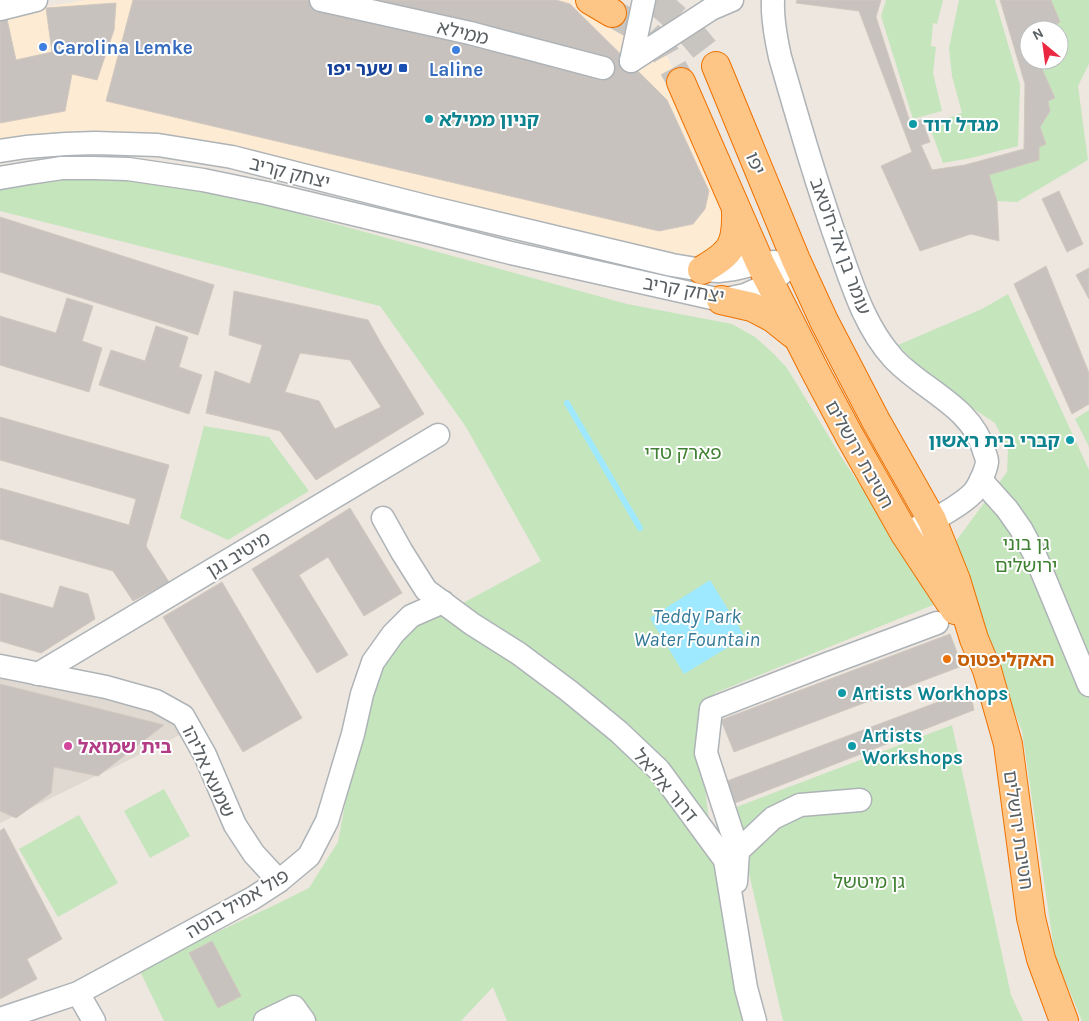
<svg xmlns="http://www.w3.org/2000/svg" width="1089" height="1021" font-family="Karla,'Noto Sans Hebrew',sans-serif">
	<style>
		.commercial { fill: #feebd4 }
		.education { fill: #dfd9d1 }
		.green { fill: #c5e5bc }
		.water { fill: #9ee9ff }
		.lines { fill: none; stroke-linecap: round; stroke-linejoin: round }
		.stream { stroke: #9ee9ff; stroke-width: 6 }
		.building { fill: #c7c2be; stroke: #d1c8bf; fill-rule: evenodd }
		.highway-tunnel { stroke: #c8c5c0; stroke-width: 28; stroke-dasharray: 28 14; stroke-linecap: butt }
		.minor-casing { stroke: #aeb3b7; stroke-width: 25 }
		.highway-casing { stroke: #ed7100; stroke-width: 30 }
		.minor { stroke: #fff; stroke-width: 22 }
		.highway { stroke: #fec686; stroke-width: 28 }
		.shop-dot { fill: #3f7fe0; stroke: #fff; stroke-width: 2 }
		.transit-dot { fill: #1a4fb4; stroke: #fff; stroke-width: 2 }
		.culture-dot { fill: #0f9aa8; stroke: #fff; stroke-width: 2 }
		.food-dot { fill: #e8710a; stroke: #fff; stroke-width: 2 }
		.hotel-dot { fill: #d1479c; stroke: #fff; stroke-width: 2 }
		.labels { text-anchor: middle; stroke-width: 4; stroke-linejoin: round; paint-order: stroke }
		.street-label { font-size: 19px; fill: #595f62; stroke: #fff }
		.shop-label { font-size: 19px; font-weight: bold; fill: #366cbe; stroke: #fff; text-anchor: start }
		.transit-label { font-size: 19px; font-weight: bold; fill: #164399; stroke: #fff; text-anchor: end }
		.culture-label { font-size: 19px; font-weight: bold; fill: #0d838f; stroke: #fff; text-anchor: start }
		.park-label { font-size: 19px; fill: #3f8032; stroke: #fff }
		.food-label { font-size: 19px; font-weight: bold; fill: #c56008; stroke: #fff; text-anchor: start }
		.hotel-label { font-size: 19px; font-weight: bold; fill: #b23c85; stroke: #fff; text-anchor: start }
		.water-label { font-size: 20px; font-style: italic; fill: #347997; stroke: #fff }
	</style>
	<rect width="100%" height="100%" fill="#ede7e0"/>
	<polygon class="commercial" points="86,0 590,0 646,32 665,53 681,82 729,205 727,226 702,270 233,151 0,141 0,16 16,12"/>
	<polygon class="education" points="0,677 16,682 105,692 165,715 186,732 0,823"/>
	<g class="green">
		<polygon points="886,0 943,0 937,24 933,23 931,46 936,47 933,73 942,111 913,119 881,16"/>
		<polygon points="959,0 995,0 1020,85 1018,146 971,158 943,163 929,125 962,113 952,76 949,48"/>
		<polygon points="1050,0 1089,0 1089,64 1078,86 1088,160 1017,202 997,201 989,175 1039,160 1039,147 1046,144 1040,127 1050,111 1048,101 1055,98 1038,60 1059,60 1059,30 1046,30 1060,22"/>
		<polygon points="84,177 131,179 197,191 263,204 627,304 732,324 755,337 773,353 787,368 842,458 879,514 943,601 715,693 697,725 709,820 626,730 564,672 505,637 459,605 541,561 466,427 380,306 0,211 0,187 51,179"/>
		<polygon points="1008,294 1089,470 1089,1021 1082,1021 1055,956 1022,731 995,662 956,541 1007,472 1008,450 995,423 939,386 898,345 982,309"/>
		<polygon points="1089,410 1089,447 1075,419"/>
		<polygon points="204,426 269,437 309,491 228,540 180,518"/>
		<polygon points="443,609 631,748 716,853 750,1021 507,1021 493,987 461,1021 164,1021 139,969 279,903 309,888 338,842 365,697 377,666 413,623"/>
		<polygon points="952,725 1011,995 1023,1021 783,1021 734,808"/>
		<polygon points="164,789 190,836 150,858 124,811"/>
		<polygon points="79,815 118,883 58,917 19,849"/>
	</g>
	<polygon class="water" points="710,580 745,637 684,674 650,618"/>
	<g class="lines">
		<polyline class="stream" points="567,403 640,528"/>
	</g>
	<g class="building">
		<polygon points="133,0 556,0 570,4 667,100 709,191 705,209 693,224 659,231 106,101"/>
		<polygon points="797,0 881,0 876,17 910,122 922,120 930,142 921,145 932,170 965,165 1024,149 1025,84 1000,0 1051,0 1060,22 1046,30 1029,30 1029,60 1038,60 1055,98 1048,101 1050,111 1040,127 1046,144 1039,147 1039,160 989,175 997,201 999,241 971,234 920,251 881,166 912,152 859,11 796,3"/>
		<polygon points="116,3 114,30 97,80 72,74 65,111 0,123 0,20 7,19 16,60 52,52 46,8"/>
		<polygon points="1059,191 1083,244 1067,252 1042,199"/>
		<polygon points="0,217 214,285 198,335 0,272"/>
		<polygon points="1046,266 1089,373 1089,404 1072,414 1014,284"/>
		<polygon points="1089,268 1089,299 1076,275"/>
		<path d="M234 291 368 320 382 345 424 414 316 480 280 431 206 413 215 371 250 384 262 345 229 335ZM300 353 350 360 381 407 335 429 319 401 285 392Z"/>
		<polygon points="67,298 93,306 82,341 102,348 89,392 0,365 0,316 56,333"/>
		<polygon points="156,326 188,337 179,367 202,375 189,414 99,385 111,350 145,361"/>
		<polygon points="0,417 169,465 146,546 169,582 133,601 113,571 0,539 0,488 129,525 136,499 0,460"/>
		<polygon points="350,508 402,593 364,616 328,557 299,575 348,655 317,673 252,569"/>
		<polygon points="222,582 302,718 243,752 163,617"/>
		<polygon points="60,586 88,594 95,619 41,653 0,641 0,593 53,608"/>
		<polygon points="950,634 962,666 734,752 721,720"/>
		<polygon points="0,684 164,725 98,776 54,767 51,793 16,818 0,811"/>
		<polygon points="970,690 974,710 735,803 727,781"/>
		<polygon points="4,828 62,939 27,959 37,979 0,999 0,831"/>
		<polygon points="212,941 241,996 218,1008 189,953"/>
	</g>
	<g class="lines">
		<g class="highway-tunnel">
			<path d="M655 0C678 19 700 40 716 66"/>
			<polyline points="612,13 646,32 665,53 681,82"/>
		</g>
		<defs>
			<g id="minor">
				<polyline points="321,0 470,33 603,68"/>
				<path d="M773 0C772 19 776 39 780 57 799 123 818 189 841 253 854 290 866 328 893 358 921 389 973 407 984 451 985 454 987 458 987 462 986 470 979 486 973 493 957 509 926 523 905 534"/>
				<polyline points="0,9 36,0"/>
				<polyline points="631,61 711,9 732,0"/>
				<polyline points="631,61 644,0"/>
				<polyline points="0,151 26,147 66,144 95,143 158,145 232,157 429,207 672,265 702,270 718,271 734,269 760,263 776,262"/>
				<polyline points="0,178 29,173 62,168 94,168 128,169 203,180 266,193 424,231 511,253 721,300 745,295 770,284 796,260"/>
				<polyline points="981,480 1007,509 1021,529 1035,555 1089,685"/>
				<polyline points="383,518 402,552 426,590 472,624 518,653 569,691 619,732 659,770 725,860 746,988 755,1021"/>
				<polyline points="0,666 106,687 156,701 183,716 205,755 235,825 254,854 279,881"/>
				<polyline points="38,674 438,435"/>
				<polyline points="738,851 773,818 800,805 860,800"/>
				<polyline points="736,882 738,851 706,753 711,709 827,664 937,623"/>
				<polyline points="78,993 94,1021"/>
				<polyline points="0,1019 78,993 253,898 279,881 309,856 327,821 353,734 362,694 373,662 393,634 411,616 443,602"/>
				<polyline points="265,1021 294,1007 304,1021"/>
			</g>
			<g id="highway">
				<polyline points="590,0 612,13"/>
				<polyline points="716,66 796,260 824,321 876,421 932,520 956,580 974,639 987,670 1008,744 1031,918 1041,959 1064,1021"/>
				<polyline points="681,82 760,263 815,371 849,435 905,534 955,610"/>
				<path d="M702 270C731 253 737 246 736 211"/>
				<polyline points="721,300 752,307 773,318 793,334"/>
			</g>
		</defs>
		<use href="#minor" class="minor-casing"/>
		<use href="#highway" class="highway-casing"/>
		<use href="#minor" class="minor"/>
		<use href="#highway" class="highway"/>
	</g>
	<g class="shop-dot">
		<circle cx="43" cy="47" r="5"/>
		<circle cx="456" cy="50" r="5"/>
	</g>
	<rect class="transit-dot" x="398" y="63" width="10" height="10" rx="2.5"/>
	<g class="culture-dot">
		<circle cx="429" cy="119" r="5"/>
		<circle cx="913" cy="124" r="5"/>
		<circle cx="1070" cy="440" r="5"/>
		<circle cx="842" cy="693" r="5"/>
		<circle cx="852" cy="746" r="5"/>
	</g>
	<circle class="food-dot" cx="947" cy="659" r="5"/>
	<circle class="hotel-dot" cx="68" cy="746" r="5"/>
	<g class="labels">
		<g class="street-label">
			<text transform="translate(463 32) rotate(13)" y="7">ממילא</text>
			<text transform="translate(756 163) rotate(67)" y="7">יפו</text>
			<text transform="translate(290 172) rotate(14)" y="7">יצחק קריב</text>
			<text transform="translate(841 246) rotate(70)" y="7">עומר בן אל-ח'טאב</text>
			<text transform="translate(684 289) rotate(10)" y="7">יצחק קריב</text>
			<text transform="translate(860 454) rotate(61)" y="7">חטיבת ירושלים</text>
			<text transform="translate(238 554) rotate(-31)" y="7">מיטיב נגן</text>
			<text transform="translate(209 771) rotate(65)" y="7">שמעא אליהו</text>
			<text transform="translate(666 785) rotate(50)" y="7">דרור אליאל</text>
			<text transform="translate(1019 830) rotate(82)" y="7">חטיבת ירושלים</text>
			<text transform="translate(237 903) rotate(-31)" y="7">פול אמיל בוטה</text>
		</g>
		<g class="shop-label">
			<text x="53" y="54">Carolina Lemke</text>
			<text x="456" y="76" text-anchor="middle">Laline</text>
		</g>
		<g class="transit-label">
			<text x="393" y="75">שער יפו</text>
		</g>
		<g class="culture-label">
			<text x="439" y="126">קניון ממילא</text>
			<text x="923" y="131">מגדל דוד</text>
			<text x="1060" y="447" text-anchor="end">קברי בית ראשון</text>
			<text x="852" y="700">Artists Workhops</text>
			<text x="862" y="742">Artists<tspan x="862" dy="22">Workshops</tspan></text>
		</g>
		<g class="park-label">
			<text x="683" y="459">פארק טדי</text>
			<text x="1026" y="550">גן בוני<tspan x="1026" dy="22">ירושלים</tspan></text>
			<text x="869" y="888">גן מיטשל</text>
		</g>
		<g class="food-label">
			<text x="957" y="666">האקליפטוס</text>
		</g>
		<g class="hotel-label">
			<text x="78" y="753">בית שמואל</text>
		</g>
		<g class="water-label">
			<text x="697" y="623">Teddy Park<tspan x="697" dy="23">Water Fountain</tspan></text>
		</g>
	</g>
	<g transform="translate(1044 45) rotate(331)"><circle r="24" fill="#ffffff" stroke="#bdbfc0"/>
	<path d="M0-4L9 19L0 12L-9 19Z" fill="#eb2842"/>
	<text y="-8" font-size="14" font-weight="bold" text-anchor="middle" fill="#595f62">N</text>
	</g>
</svg>
